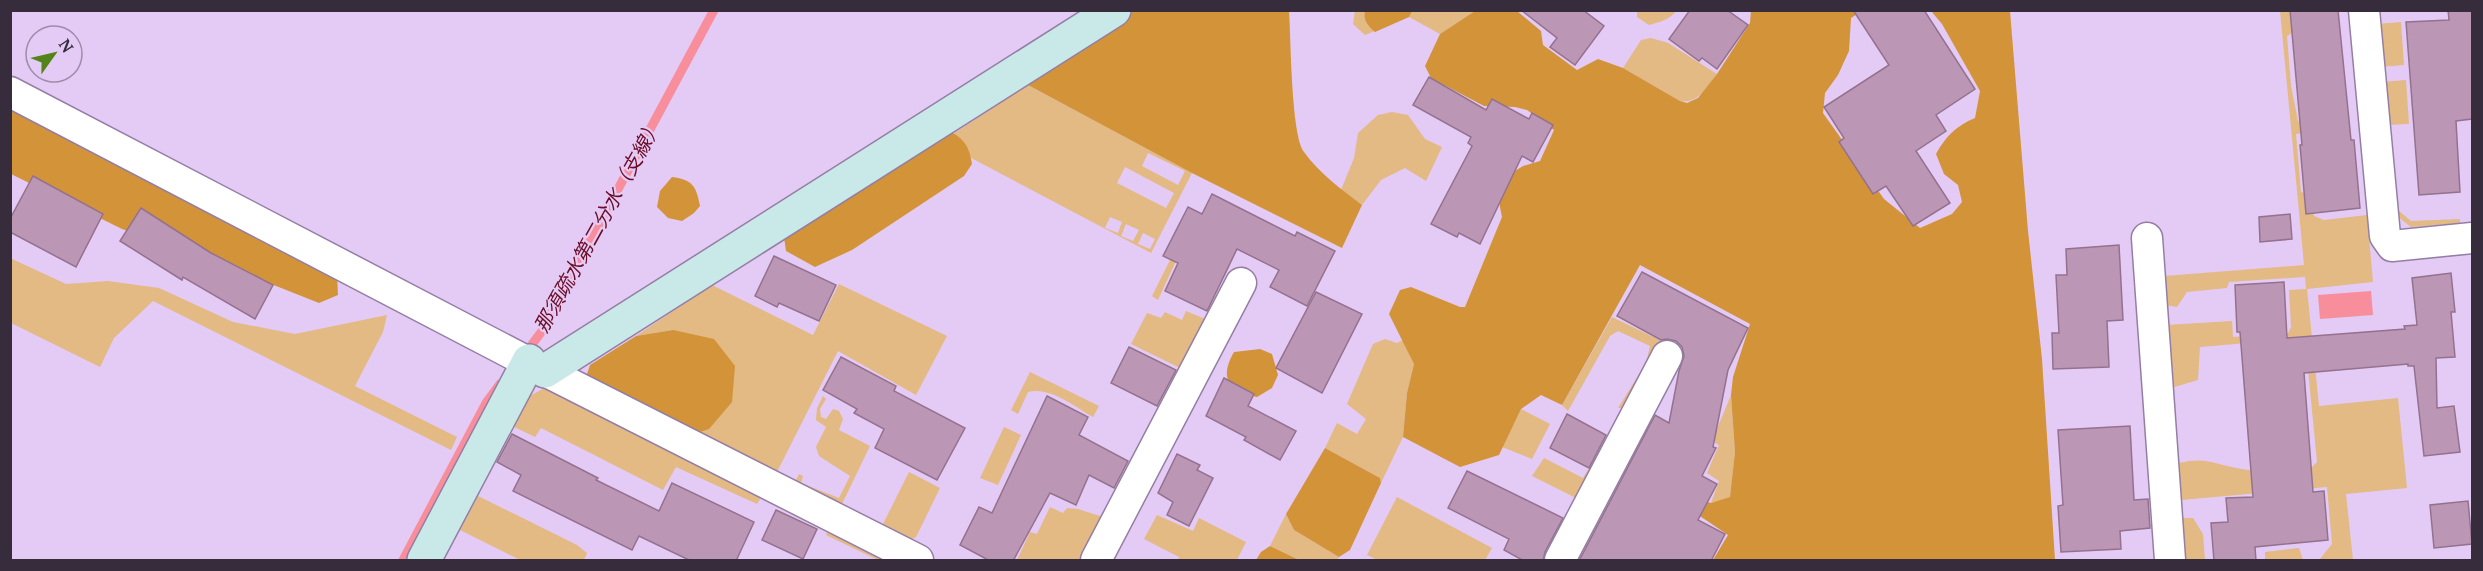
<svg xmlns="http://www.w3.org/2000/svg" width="2483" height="571" font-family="'PT Serif','Noto Sans JP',serif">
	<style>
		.green { fill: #e3b984; fill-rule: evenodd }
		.forest { fill: #d29339 }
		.water { fill: #f88e9c }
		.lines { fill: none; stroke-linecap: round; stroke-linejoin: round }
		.stream { stroke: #f88e9c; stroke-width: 9 }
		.building { fill: #bc96b5; stroke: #94718f; stroke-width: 1.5 }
		.street-casing { stroke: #957ea4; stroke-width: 33 }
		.secondary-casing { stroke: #957ea4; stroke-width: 36 }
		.street { stroke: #fff; stroke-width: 30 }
		.secondary { stroke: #c9e9e8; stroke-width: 33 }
		.labels { text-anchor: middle; stroke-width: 4.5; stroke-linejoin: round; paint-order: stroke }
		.water-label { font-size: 20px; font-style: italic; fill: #6c0d28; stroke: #e4cbf5 }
	</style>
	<rect width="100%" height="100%" fill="#e4cbf5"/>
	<g class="green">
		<polygon points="1355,10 1475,11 1440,34 1409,17 1365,35 1353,24"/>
		<path d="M1637 11V10L1676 11C1670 20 1659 22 1649 25L1637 17Z"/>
		<path d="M2280 11H2290L2298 15V29L2287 36 2291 86 2298 121 2310 126V132L2296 134 2301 192 2310 195 2314 216 2324 220 2367 215 2373 282 2307 289 2319 406 2398 398 2407 488 2346 494 2353 560H2319L2332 544 2327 487 2181 500 2179 463C2207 456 2216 465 2242 469 2265 473 2289 470 2312 467L2317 462 2305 338 2200 347 2198 380 2171 388 2166 325 2232 321 2233 337 2288 333 2291 327 2289 290 2306 289 2305 277 2229 282 2227 288 2187 292 2177 307 2165 305 2164 276 2304 265Z"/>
		<polygon points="2401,22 2404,65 2380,67 2377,24"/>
		<path d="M1651 38 1668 43 1717 74C1707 87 1698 104 1680 101L1623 68 1641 40Z"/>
		<polygon points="2406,80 2409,124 2385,125 2382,82"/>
		<path d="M1028 85 1192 173 1151 253 941 142ZM1148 153 1185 171 1178 185 1142 166ZM1125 167 1174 193 1166 208 1117 183ZM1110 217 1122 222 1118 233 1105 228ZM1126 224 1139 230 1133 241 1121 236ZM1143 233 1155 239 1150 249 1138 244Z"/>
		<polygon points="1392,112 1408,115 1425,139 1442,147 1426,181 1405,168 1381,180 1362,205 1341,190 1354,158 1358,133 1378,115"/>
		<polygon points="2390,172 2394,172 2399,211 2411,221 2460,219 2460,223 2411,227 2393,213"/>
		<path d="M1179 242 1229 267 1225 276C1208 268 1193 255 1175 263L1158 300 1152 296Z"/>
		<polygon points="10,258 66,284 108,281 159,288 233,322 295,334 387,315 383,332 355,386 457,437 451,450 153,301 114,338 100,367 11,323"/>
		<polygon points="839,284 947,336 916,395 838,351 777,472 697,433 673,330 636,336 712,285 813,335"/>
		<polygon points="1186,311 1205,319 1180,368 1131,344 1147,313 1161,318 1165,312 1182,320"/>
		<polygon points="1612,317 1666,343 1628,408 1618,408 1646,363 1650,346 1618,331 1610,336 1568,411 1562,405"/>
		<polygon points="1385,339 1397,343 1403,340 1414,364 1407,393 1403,437 1381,483 1380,478 1325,448 1337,423 1357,434 1366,419 1347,404 1373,344"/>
		<path d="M1030 372 1099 406 1093 417C1075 407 1050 386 1028 392L1018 414 1011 410Z"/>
		<polygon points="548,386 764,493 757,504 676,467 663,490 541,428 535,437 512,426 528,397"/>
		<polygon points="1731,395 1735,452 1730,498 1711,503 1719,481 1707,473 1719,445 1712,441"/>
		<polygon points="823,396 826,399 820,409 821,417 826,419 833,409 839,411 843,419 839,430 870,446 841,506 798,485 796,480 799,474 803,476 801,483 839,498 850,476 819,456 816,447 826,427 816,420 817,408"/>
		<polygon points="1521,409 1550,424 1532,459 1502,447"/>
		<polygon points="1004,427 1021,435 998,485 980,478"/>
		<polygon points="1607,438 1580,500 1532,476 1544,458 1583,478"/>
		<polygon points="909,472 940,488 916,537 905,542 880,530"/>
		<polygon points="478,496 577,545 587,553 584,560 520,560 460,530"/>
		<polygon points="1397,497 1492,548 1485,560 1377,560 1367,555"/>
		<polygon points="1050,507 1063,513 1067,508 1078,509 1103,517 1083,560 1017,560 1030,532 1037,534"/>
		<polygon points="1286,514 1294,530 1339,557 1337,560 1299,560 1270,546"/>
		<polygon points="1157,515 1193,531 1199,518 1246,542 1237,560 1178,560 1179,557 1144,539"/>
		<polygon points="2182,518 2193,518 2203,534 2205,560 2185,560"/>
		<polygon points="829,529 890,560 878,560 826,535"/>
		<polygon points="2299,548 2303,560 2265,560 2265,552"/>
	</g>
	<g class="forest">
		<path d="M1134 11H1289C1291 38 1291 134 1304 152 1319 173 1342 190 1362 205L1342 248 1192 173 1028 85 1042 68Z"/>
		<path d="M1365 11V10L1412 11 1409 17 1375 32C1368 26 1363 20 1365 11Z"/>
		<path d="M1475 11H1517L1541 31 1543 45 1577 70 1598 59 1623 68 1680 101 1687 103 1698 98 1717 74 1750 23 1751 11H1862L1851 18 1849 51 1838 75 1825 93 1823 113 1884 199 1920 228 1952 214 1962 202 1958 185 1944 174 1936 154C1946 136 1956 126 1975 118L1980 91 1942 24 1931 11H2010L2028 231 2042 359 2055 560H1713L1728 535 1688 508 1691 498 1711 503 1730 497 1735 452 1731 395 1733 377 1750 324 1640 265 1562 405 1541 395 1521 409 1499 455 1460 467 1403 437 1407 393 1414 364 1389 314 1400 290 1411 287 1460 307H1465L1502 217 1498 197 1505 177 1523 166 1540 161 1554 130 1527 110 1515 107 1484 106 1431 78 1425 66 1440 34Z"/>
		<polygon points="10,95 337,275 338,295 319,303 198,255 122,229 11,174"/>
		<path d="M949 131C965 139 969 147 972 164L964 176 852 250 815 267 786 251 783 230Z"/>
		<path d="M672 177C693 180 696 186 700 206L694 213 682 221 668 218 657 207 660 191Z"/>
		<polygon points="673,330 714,339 735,366 732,402 709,429 697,433 596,385 587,374 590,365 636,336"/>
		<path d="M1260 349 1272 354 1278 375 1272 388 1257 397C1228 391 1219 378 1234 352Z"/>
		<polygon points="1325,448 1380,478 1381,483 1350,550 1339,557 1294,530 1286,514"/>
		<polygon points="1270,546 1299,560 1256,560 1261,552"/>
	</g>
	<polygon class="water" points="2371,291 2373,315 2320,319 2318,295"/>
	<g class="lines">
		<g class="stream">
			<polyline points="524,355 542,331 714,10"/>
			<polyline points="403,560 486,403 500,384"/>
		</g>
	</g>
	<g class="building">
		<polygon points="1521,10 1583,10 1604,26 1575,65 1550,47 1557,38"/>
		<polygon points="1690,10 1727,10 1748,25 1717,69 1702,58 1699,61 1669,39"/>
		<polygon points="1853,10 1924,10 1975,89 1936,115 1946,131 1916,151 1950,203 1913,226 1886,186 1873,194 1839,142 1844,138 1824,107 1889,65"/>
		<polygon points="2290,10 2338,10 2351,140 2354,140 2360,208 2306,214 2300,145 2302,145"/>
		<polygon points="2448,10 2472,10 2472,119 2456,121 2460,192 2419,195 2406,22 2449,20"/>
		<polygon points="1429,77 1486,110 1492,99 1529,119 1532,113 1553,125 1533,162 1522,156 1480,244 1459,233 1457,237 1431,224 1472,146 1468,143 1471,137 1413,105"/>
		<polygon points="33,176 103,214 76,267 10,232 10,219"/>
		<polygon points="1212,194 1295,236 1297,232 1335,251 1307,306 1270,287 1279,270 1237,249 1207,311 1165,291 1178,263 1163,256 1188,207 1202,214"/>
		<polygon points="141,208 211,253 273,285 255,319 183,277 182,280 120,241"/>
		<polygon points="2290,214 2292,239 2260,242 2259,217"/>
		<polygon points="2119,245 2123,320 2107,321 2109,367 2053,369 2052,333 2059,333 2056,275 2067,275 2066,249"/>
		<polygon points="774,256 836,285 819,321 779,303 777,307 755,296"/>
		<polygon points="1642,272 1748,328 1728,370 1713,447 1716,448 1702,476 1717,484 1698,520 1725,534 1711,561 1579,561 1655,415 1669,423 1679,371 1684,356 1682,347 1676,341 1667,339 1661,340 1617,316"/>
		<polygon points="2451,273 2455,312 2451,312 2455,357 2436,358 2437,408 2454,406 2460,452 2424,456 2414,366 2408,366 2408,364 2304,373 2313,492 2324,491 2328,540 2255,547 2256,561 2214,561 2211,523 2228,522 2226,498 2253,497 2240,332 2237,332 2235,285 2284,282 2287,338 2405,329 2404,326 2417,325 2412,278"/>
		<polygon points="1316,292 1362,314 1322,393 1276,368"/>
		<polygon points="1129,347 1176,370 1157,406 1111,383"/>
		<polygon points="841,357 896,386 894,391 965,428 937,480 875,448 884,429 854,413 857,409 823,390"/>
		<polygon points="1224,378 1254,394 1248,406 1296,431 1280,460 1244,440 1246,437 1206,416"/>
		<polygon points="1047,396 1088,417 1079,435 1128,461 1114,488 1089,475 1076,505 1050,493 1013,561 990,561 960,545 979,507 992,513"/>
		<polygon points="1567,414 1606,435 1589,468 1550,448"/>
		<polygon points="2130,426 2134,500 2148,499 2150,528 2120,531 2121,549 2061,552 2058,506 2063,505 2058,430"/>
		<polygon points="512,434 598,478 596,480 659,511 672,483 754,522 736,561 691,561 639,536 632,550 513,491 521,475 497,462"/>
		<polygon points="1177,454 1200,465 1197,470 1213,478 1189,526 1167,515 1173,502 1158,493"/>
		<polygon points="1467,471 1563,518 1545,552 1543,561 1524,561 1504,550 1509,539 1448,508"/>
		<polygon points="2468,501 2472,544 2434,548 2430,505"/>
		<polygon points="776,510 817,529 803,559 762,540"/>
	</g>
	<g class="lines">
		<defs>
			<g id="street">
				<polyline points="2364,10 2385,236 2392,246 2472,238"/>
				<polyline points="10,92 545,371 918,560"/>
				<polyline points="2147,238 2170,560"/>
				<polyline points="1096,560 1241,283"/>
				<polyline points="1560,560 1667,356"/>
			</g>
			<g id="secondary">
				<polyline points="545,371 1114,10"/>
				<polyline points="424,560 529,361"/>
			</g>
		</defs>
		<use href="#street" class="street-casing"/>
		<use href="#secondary" class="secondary-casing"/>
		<use href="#street" class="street"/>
		<use href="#secondary" class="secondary"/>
	</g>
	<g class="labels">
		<g class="water-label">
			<text transform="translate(598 226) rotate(-61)" y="7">那須疏水第二分水（支線）</text>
		</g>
	</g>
	<rect width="2483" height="571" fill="none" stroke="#362c3c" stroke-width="24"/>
	<g transform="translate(54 54) rotate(56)"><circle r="28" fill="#e4cbf5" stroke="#9e8bab" stroke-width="1.5"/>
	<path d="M0-4.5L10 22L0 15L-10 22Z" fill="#528418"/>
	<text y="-9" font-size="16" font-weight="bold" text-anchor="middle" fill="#362c3c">N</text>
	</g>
</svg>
